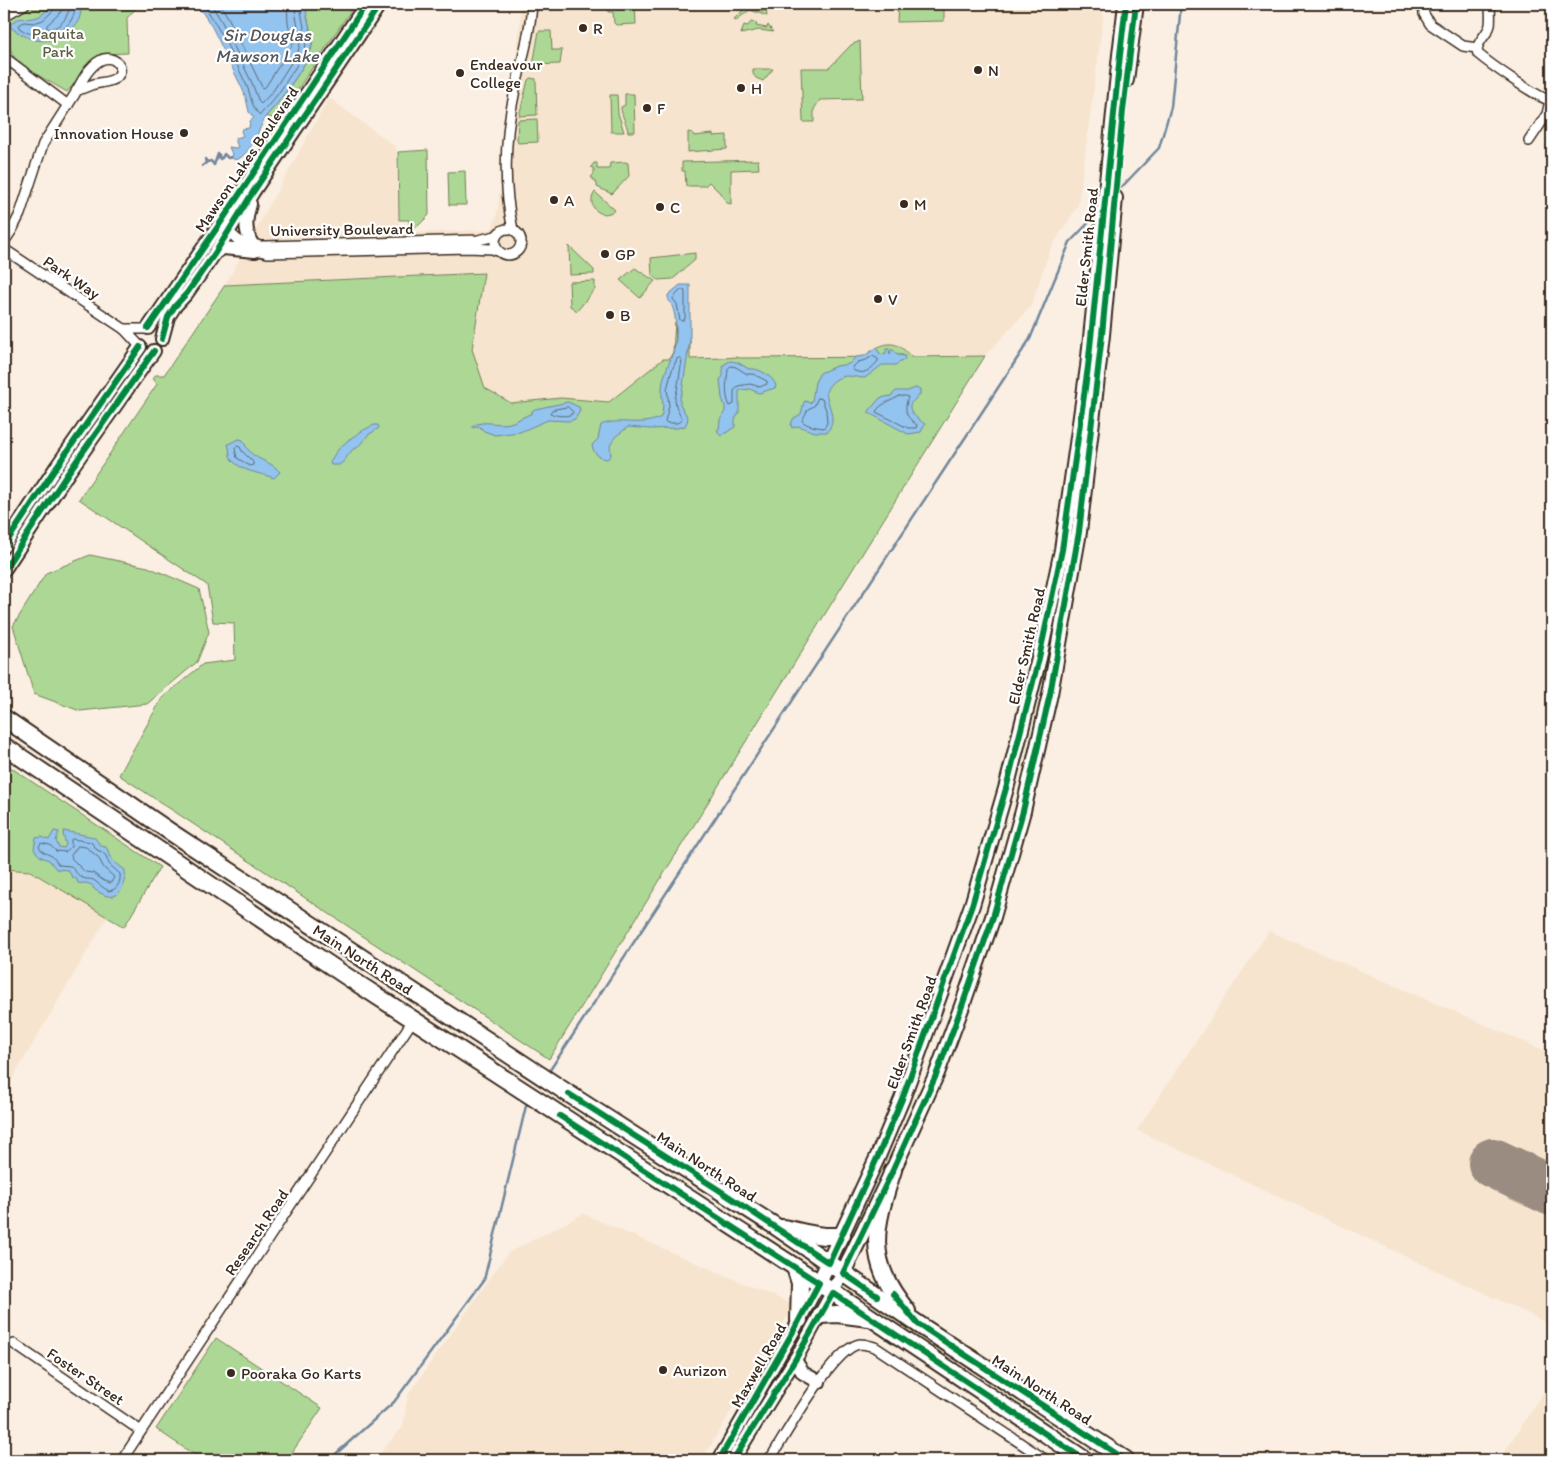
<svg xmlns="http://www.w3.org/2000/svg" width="1556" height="1464" font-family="Itim,sans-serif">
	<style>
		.built { fill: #f6e4ce }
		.green { fill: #acd794; stroke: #748059 }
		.water { fill: #93c3ef; stroke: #70869b }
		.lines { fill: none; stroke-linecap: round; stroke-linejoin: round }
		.shore { stroke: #5e6772; stroke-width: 1 }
		.stream { stroke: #70869b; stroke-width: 2.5 }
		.runway { stroke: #9a8c80; stroke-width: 50 }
		.street-casing { stroke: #3b2a1e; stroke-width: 12 }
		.secondary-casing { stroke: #3b2a1e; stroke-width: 16 }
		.primary-casing { stroke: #3b2a1e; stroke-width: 18 }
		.highway-casing { stroke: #3b2a1e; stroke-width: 20 }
		.street { stroke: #fff; stroke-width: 9 }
		.secondary { stroke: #fff; stroke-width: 12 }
		.primary { stroke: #fff; stroke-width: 14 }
		.highway { stroke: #fff; stroke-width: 16 }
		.cycleway-casing { stroke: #fff; stroke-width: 9 }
		.cycleway { stroke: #00873e; stroke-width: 6 }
		.poi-dot { fill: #3b2a1e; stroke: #fff; stroke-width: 2 }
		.labels { text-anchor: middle; stroke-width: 4.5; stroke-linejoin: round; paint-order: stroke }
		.poi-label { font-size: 16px; fill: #3b2a1e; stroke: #fff; text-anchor: start }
		.park-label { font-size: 16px; fill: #5d5e41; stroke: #fff }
		.street-label { font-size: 16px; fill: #3b2a1e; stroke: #fff }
		.water-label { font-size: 18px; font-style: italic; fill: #55585d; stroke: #fff }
	</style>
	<rect width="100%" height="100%" fill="#faefe2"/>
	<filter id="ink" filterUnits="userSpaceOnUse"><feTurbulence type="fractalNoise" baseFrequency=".02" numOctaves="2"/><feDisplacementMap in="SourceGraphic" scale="10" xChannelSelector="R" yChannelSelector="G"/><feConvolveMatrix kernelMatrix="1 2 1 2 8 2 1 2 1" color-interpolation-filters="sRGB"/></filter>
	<g filter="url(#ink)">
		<g class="built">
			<polygon points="520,4 1103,4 1103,20 1078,205 1050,250 1031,306 985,356 663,359 609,402 511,403 485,388 471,349 484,273 225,285 329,98 396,147 399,233 491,230 497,215 520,26"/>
			<polygon points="4,869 30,871 108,916 4,1093 4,932 11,919 4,915"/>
			<polygon points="1269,931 1552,1054 1552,1325 1137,1130"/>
			<polygon points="583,1214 794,1305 702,1460 374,1460 403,1427 408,1395 508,1253"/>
			<polygon points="1552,1380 1552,1460 1499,1460"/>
		</g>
		<g class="green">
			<polygon points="24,4 140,4 127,18 128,53 100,54 67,92 17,63 4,37 4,16"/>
			<path d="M306 4H355L278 119 267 117V115C278 104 310 61 312 46 314 33 305 19 306 4Z"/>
			<polygon points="608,4 635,4 636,24 616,25 614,23 613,12 608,12"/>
			<polygon points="749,4 756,4 756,10 762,12 765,9 766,10 767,16 750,10 736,20 734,19"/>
			<polygon points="898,4 944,4 944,21 897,22"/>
			<polygon points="751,21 757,23 756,26 767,28 768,25 773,32 759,30 741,34 744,25 747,26 751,23"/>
			<polygon points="539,31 551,31 552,50 562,50 560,64 533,65"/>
			<polygon points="860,41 862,99 820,100 814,109 814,122 803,122 801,68 829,68 851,45"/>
			<polygon points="753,69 773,69 763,81 756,78 753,74"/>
			<polygon points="530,78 536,79 537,115 519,116 528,80"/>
			<path d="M625 94H634L635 132H628C627 123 621 116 621 107L625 105Z"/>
			<polygon points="610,95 617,95 618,113 624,132 611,132"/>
			<polygon points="537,119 538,142 518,143 517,139 518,120"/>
			<polygon points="688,132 693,133 694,136 713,134 713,136 727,135 727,149 688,152"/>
			<polygon points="428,150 429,215 417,227 409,228 409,220 399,220 398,152"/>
			<polygon points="758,160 759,169 731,170 731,204 727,203 720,193 709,182 705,186 686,186 685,171 682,171 682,162"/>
			<polygon points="625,162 628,163 629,176 612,194 597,187 597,184 591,177 594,174 594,169 591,167 594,163 597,163 597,169 609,169 610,163"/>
			<polygon points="465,171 466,205 449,205 448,172"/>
			<path d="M595 192 615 210C601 221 585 206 595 192Z"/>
			<polygon points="569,246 594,270 594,274 570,275"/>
			<polygon points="695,253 695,260 673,279 658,280 652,275 651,258"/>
			<polygon points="635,268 655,281 640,298 620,280"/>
			<path d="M484 273 472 349 485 388 511 403 561 398 609 402 663 359H669L673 352 675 322 676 338 672 359 687 358 690 340V359L724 358 736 357 740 358 905 357 903 355H897L895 353 890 355 886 353 881 355 876 348C892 340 900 344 911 357L985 356 549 1059 119 775 162 698 203 664 235 660 234 623 213 622 207 585 79 499 157 384 154 380 153 377 156 375H164L225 285Z"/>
			<polygon points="595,281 595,289 577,311 570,306 569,282"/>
			<polygon points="90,555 148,567 199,589 209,632 197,662 147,704 80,711 34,694 13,626 46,573"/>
			<polygon points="4,763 160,867 124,927 30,871 4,869"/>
			<polygon points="216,1338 322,1408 287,1460 202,1460 156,1429"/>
		</g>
		<g class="water">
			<path d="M54 4H81C81 9 81 14 79 19 72 35 52 43 36 40 27 38 19 33 11 28L10 25C19 14 27 21 37 17 43 15 49 8 54 4Z"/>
			<path d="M197 4H306C305 19 315 36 311 49 308 62 285 93 276 105 273 109 269 112 266 116 257 132 254 150 237 160L231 158 232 154 229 147 236 148 238 147 236 142V138L243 136 241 131 242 129 249 128 250 121 254 118 249 112 246 98 242 88 212 27Z"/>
			<path d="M680 285H690V340L682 392 680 398V404L688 418 687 422 685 426 677 428 650 429 628 427 615 437 610 446 611 456 607 459C599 458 593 453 592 445L598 439 601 425C619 417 641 428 661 417 665 405 661 400 662 390 662 371 676 355 676 337 677 330 675 312 672 306 670 301 668 301 668 295Z"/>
			<path d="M876 348 881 355 886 353V349H889L890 354 892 349 898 355 905 356 904 360 895 365H882L865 378C859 378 854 376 848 376 838 376 829 383 826 392 828 407 838 419 827 432H815L798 426 792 428 791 425 793 419 801 414 804 402 805 401 810 403 812 401 815 382 820 373 836 366 849 364 856 357 864 356Z"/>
			<path d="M730 361 737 362 749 369C758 367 774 377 776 386L775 388 759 393 750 389 741 390 739 391V412L735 420V427L721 436 717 430 719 429 720 420 725 411V407L722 398 720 380 723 376V365Z"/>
			<path d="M915 388 920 389V394C918 397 914 400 911 403 906 411 920 421 925 424L921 432 908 434 869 413V411L880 398 891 396 896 391H908Z"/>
			<path d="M568 402 579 407 580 411 575 419 569 421 548 420 520 432 495 435 484 431 479 426 473 428V426C484 419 497 426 510 423 517 421 525 416 532 413V411L535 409Z"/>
			<path d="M374 425H378L379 428 368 435 357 448 353 449 343 462 339 465H331L330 463C336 446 358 432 374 425Z"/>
			<path d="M239 439 243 440C252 463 267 457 280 472L274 478C261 473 242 472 232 460 229 456 230 449 228 444Z"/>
			<path d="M54 831 59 832 56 841 59 847 64 848 66 845 63 834 64 831 94 837 101 846 106 847 113 861 125 870C126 879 122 899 108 896 105 896 97 891 94 889 91 885 95 886 89 884 85 882 82 884 78 883L76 878 72 877 68 870 56 869 49 860 41 857 37 853 34 849 36 838 42 837 49 840Z"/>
		</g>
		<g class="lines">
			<g class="shore">
				<path d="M56 4 55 9 43 20 34 23 24 22 19 25V28C43 44 74 34 76 4"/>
				<path d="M63 4 61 12 47 25V29C61 29 69 16 70 4"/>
				<path d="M203 4C220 28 233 57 246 84 251 94 251 108 260 115L278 94 304 54C310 37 300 21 301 4"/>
				<path d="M211 4 222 22 252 83 259 102 261 104 273 91 298 52C304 37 294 20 295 4"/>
				<polyline points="220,4 229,19 262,87 264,88 266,86 293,44 288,23 287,4"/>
				<polygon points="681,290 684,290 685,292 685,319 682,321 680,320 677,304 673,299"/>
				<path d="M873 356 878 359V361C870 370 864 376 853 370L852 368 858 362 866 360Z"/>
				<polygon points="680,358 682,360 677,391 675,398 676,406 682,420 677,423 667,423 665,421 669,406 667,389 672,370 677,359"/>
				<path d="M731 366 736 367 747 374H753L767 381V384L760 387 750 384 738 386 734 391V404L730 406C724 394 727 381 728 369Z"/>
				<path d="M899 396H906L908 397C904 411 905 416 917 425L916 428H908L876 412 877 410C883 402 891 402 899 396Z"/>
				<path d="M818 398 822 399 826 410 827 423 824 428C816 427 807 426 802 421L808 409 814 406Z"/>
				<path d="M568 407 573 412 572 414C567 417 555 416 550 413L552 410Z"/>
				<polygon points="237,446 240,447 242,451 253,462 253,465 250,466 237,458 235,448"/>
				<path d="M73 839 91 842 97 850 102 852 106 856 109 864 120 874C121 882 117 890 109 891 103 888 100 885 95 881 91 878 87 880 83 878 79 877 73 869 71 866L59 865 52 856 43 852 39 847 41 843 50 845 56 851 65 852 71 847V840Z"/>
				<polygon points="78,846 86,847 98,857 104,868 114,877 111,883 104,881 93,873 85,872 72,859 71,856"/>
			</g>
			<g class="stream">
				<polyline points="202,166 206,163 205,159 207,162 211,161 214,165 218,154 219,155 220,159 222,158 224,154 228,158 231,157"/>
				<polyline points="1116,193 1159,148 1171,107 1181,4"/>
				<polyline points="548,1073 1030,339 1070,242 1099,212"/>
				<polyline points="329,1460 394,1402 484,1280 526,1106 528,1102"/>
			</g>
			<polyline class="runway" points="1493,1163 1552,1191"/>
			<defs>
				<g id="street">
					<polyline points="1423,4 1424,14 1430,24 1463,46 1477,48"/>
					<path d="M1490 4C1490 10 1491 18 1490 25 1488 35 1474 43 1478 54 1490 64 1539 99 1552 101"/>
					<polyline points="4,16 25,4"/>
					<polyline points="4,57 68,105"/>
					<polyline points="1529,141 1547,114 1550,101"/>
					<circle cx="508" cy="242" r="13"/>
					<path d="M513 230C503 185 505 135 515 90 522 61 530 34 532 4"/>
					<path d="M229 232C240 243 252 251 268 253L468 248 492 249 498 251"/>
					<path d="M4 242 12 230 20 214 43 144 75 94C81 82 89 66 101 60 112 54 127 66 117 77 111 83 98 82 91 85 86 87 81 89 76 91"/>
					<polyline points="251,243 260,246 266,246 478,240 496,236"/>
					<polyline points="4,249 124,329 138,344"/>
					<polyline points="124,329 144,329"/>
					<polyline points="14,1344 141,1431"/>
					<polyline points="122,1460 413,1020"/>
					<path d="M766 1460 772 1456C786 1434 835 1346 860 1344 865 1344 871 1346 875 1347L1046 1460"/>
				</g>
				<g id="secondary">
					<path d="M250 204C246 218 244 229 251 242"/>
					<polyline points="215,253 223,248 255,251"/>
					<polyline points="148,328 219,225 366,4"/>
					<polyline points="162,339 168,317 175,306 187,293 215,253 253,192 380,4"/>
					<polyline points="4,546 57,466 140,347"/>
					<polyline points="4,570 68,473 154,351"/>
					<polyline points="795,1360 803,1373 819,1382"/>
					<polyline points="719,1460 794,1330 819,1283"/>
					<polyline points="733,1460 799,1353 843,1273"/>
				</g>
				<g id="primary">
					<polyline points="1126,80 1136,4"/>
					<polyline points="843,1273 893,1170 937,1073 962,1006 993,917 1023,811 1050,694 1079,532 1102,335 1115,198"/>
					<polyline points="819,1283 878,1156 902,1099 972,905 1007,785 1039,658 1062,550 1088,367 1120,55 1126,4"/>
				</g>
				<g id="highway">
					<polyline points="4,718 169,831 569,1094 775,1226 918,1324 1126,1460"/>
					<polyline points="4,746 346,976 795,1267 1085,1460"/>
					<path d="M893 1170C874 1229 865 1259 907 1311"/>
					<path d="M782 1228C801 1231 822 1239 842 1235"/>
					<polyline points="795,1267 800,1283 799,1320"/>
					<polyline points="821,1315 837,1314 869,1318"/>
				</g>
			</defs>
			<use href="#street" class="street-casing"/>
			<use href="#secondary" class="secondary-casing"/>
			<use href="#primary" class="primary-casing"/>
			<use href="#highway" class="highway-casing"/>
			<use href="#street" class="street"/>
			<use href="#secondary" class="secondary"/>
			<use href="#primary" class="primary"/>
			<use href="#highway" class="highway"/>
			<defs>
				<g id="cycleway">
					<polyline points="148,328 219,225 366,4"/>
					<polyline points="162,339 168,317 175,306 187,293 215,253 253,192 380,4"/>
					<polyline points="4,546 57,466 140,347"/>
					<polyline points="4,570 68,473 154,351"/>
					<polyline points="569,1094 719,1190 829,1263 878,1156 902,1099 972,905 1007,785 1039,658 1062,550 1088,367 1120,55 1126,4"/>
					<polyline points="560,1116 819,1283 794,1330 719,1460"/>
					<polyline points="893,1294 918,1324 1126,1460"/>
					<polyline points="877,1296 843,1273 893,1170 937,1073 962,1006 993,917 1023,811 1050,694 1079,532 1102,335 1123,111 1136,4"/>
					<polyline points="733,1460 795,1360 833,1293 1085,1460"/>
				</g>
			</defs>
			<use href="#cycleway" class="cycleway-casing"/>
			<use href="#cycleway" class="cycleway"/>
		</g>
	</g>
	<g class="poi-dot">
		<circle cx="583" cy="28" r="5"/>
		<circle cx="978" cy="70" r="5"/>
		<circle cx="460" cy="73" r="5"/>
		<circle cx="741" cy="88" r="5"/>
		<circle cx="647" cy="108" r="5"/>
		<circle cx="184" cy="133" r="5"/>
		<circle cx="554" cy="200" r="5"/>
		<circle cx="904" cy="204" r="5"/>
		<circle cx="660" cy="207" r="5"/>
		<circle cx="605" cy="254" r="5"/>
		<circle cx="878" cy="299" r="5"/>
		<circle cx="610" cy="315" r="5"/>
		<circle cx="663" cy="1370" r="5"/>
		<circle cx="231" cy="1373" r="5"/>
	</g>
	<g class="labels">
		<g class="poi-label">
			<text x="593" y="34">R</text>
			<text x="470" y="70">Endeavour<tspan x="470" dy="18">College</tspan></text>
			<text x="988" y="76">N</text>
			<text x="751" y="94">H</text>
			<text x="657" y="114">F</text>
			<text x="174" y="139" text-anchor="end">Innovation House</text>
			<text x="564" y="206">A</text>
			<text x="914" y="210">M</text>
			<text x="670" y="213">C</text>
			<text x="615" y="260">GP</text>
			<text x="888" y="305">V</text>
			<text x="620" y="321">B</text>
			<text x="673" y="1376">Aurizon</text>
			<text x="241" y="1379">Pooraka Go Karts</text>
		</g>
		<g class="park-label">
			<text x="58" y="39">Paquita<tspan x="58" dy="18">Park</tspan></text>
		</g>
		<g class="street-label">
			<text transform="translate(246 159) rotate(-56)" y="6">Mawson Lakes Boulevard</text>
			<text transform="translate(342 229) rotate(-1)" y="6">University Boulevard</text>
			<text transform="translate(1086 247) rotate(-84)" y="6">Elder Smith Road</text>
			<text transform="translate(72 277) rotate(34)" y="6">Park Way</text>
			<text transform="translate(1026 646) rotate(-77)" y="6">Elder Smith Road</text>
			<text transform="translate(363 959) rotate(33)" y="6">Main North Road</text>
			<text transform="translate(911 1032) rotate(-70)" y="6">Elder Smith Road</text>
			<text transform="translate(707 1166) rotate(33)" y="6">Main North Road</text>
			<text transform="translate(256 1232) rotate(-56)" y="6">Research Road</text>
			<text transform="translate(758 1365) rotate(-60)" y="6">Maxwell Road</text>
			<text transform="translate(86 1376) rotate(34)" y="6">Foster Street</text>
			<text transform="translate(1042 1389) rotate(33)" y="6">Main North Road</text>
		</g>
		<g class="water-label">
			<text x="267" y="41">Sir Douglas<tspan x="267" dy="21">Mawson Lake</tspan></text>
		</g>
	</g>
	<rect width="1556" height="1464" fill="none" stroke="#fff" stroke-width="20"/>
	<rect x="10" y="10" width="1536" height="1444" fill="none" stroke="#3b2a1e" stroke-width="2" filter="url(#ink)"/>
</svg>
